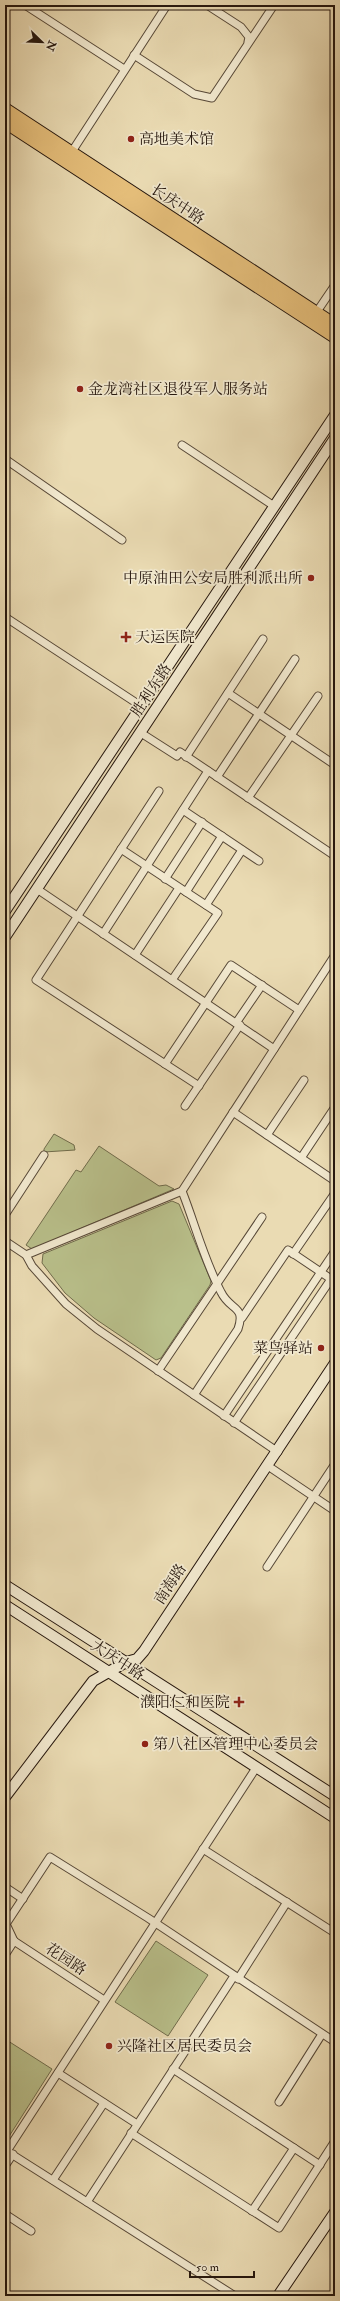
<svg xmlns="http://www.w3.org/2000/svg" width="340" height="2301" font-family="'IM FELL Double Pica','Noto Serif SC',serif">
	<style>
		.green { fill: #b9c08b; stroke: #706c4c }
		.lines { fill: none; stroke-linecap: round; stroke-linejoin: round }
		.street-casing { stroke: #574837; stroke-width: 9 }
		.secondary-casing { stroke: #26170e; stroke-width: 12 }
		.primary-casing { stroke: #26170e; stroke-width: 14 }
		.street { stroke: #f1e8ce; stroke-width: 7 }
		.secondary { stroke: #f1e8ce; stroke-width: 10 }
		.primary { stroke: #e5be7a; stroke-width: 12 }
		.poi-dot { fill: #8f2418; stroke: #f1e8ce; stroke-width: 1.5 }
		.labels { text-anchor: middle; stroke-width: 3.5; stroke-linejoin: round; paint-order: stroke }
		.poi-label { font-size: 15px; fill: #26170e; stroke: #f1e8ce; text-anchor: start }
		.street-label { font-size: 15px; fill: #26170e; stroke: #f1e8ce }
	</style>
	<rect width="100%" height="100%" fill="#eadbb3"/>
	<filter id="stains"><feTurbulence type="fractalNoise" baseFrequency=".005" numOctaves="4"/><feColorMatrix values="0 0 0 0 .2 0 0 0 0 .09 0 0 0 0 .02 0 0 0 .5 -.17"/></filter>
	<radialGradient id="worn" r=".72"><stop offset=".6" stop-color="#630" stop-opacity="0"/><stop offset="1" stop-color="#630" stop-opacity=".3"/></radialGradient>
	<g class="green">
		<polygon points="54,1134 74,1145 75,1150 44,1152 44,1149"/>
		<polygon points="99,1146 159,1186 166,1185 174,1189 32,1249 26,1245 76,1170 81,1172"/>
		<polygon points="172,1201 179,1204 211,1281 210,1285 161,1358 156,1360 94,1318 65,1293 42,1263 43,1254"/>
		<polygon points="156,1941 208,1975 168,2036 115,2002"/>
		<polygon points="5,2039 52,2069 8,2138 5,2139"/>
	</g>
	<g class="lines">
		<defs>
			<g id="street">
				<polyline points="25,5 124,69"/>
				<polyline points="207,5 241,27 249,37 248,42"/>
				<polyline points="134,55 194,94 212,98 274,5"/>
				<polyline points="71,153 167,5"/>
				<polyline points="316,313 335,285"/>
				<polyline points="182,445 274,506"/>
				<polyline points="5,459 122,540"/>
				<polyline points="5,617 141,706"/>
				<polyline points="228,693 335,765"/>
				<polyline points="141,733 177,756 180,752 335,856"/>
				<polyline points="186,757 263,639"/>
				<polyline points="217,777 295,659"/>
				<polyline points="159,791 36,980 199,1086"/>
				<polyline points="248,798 318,696"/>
				<polyline points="183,810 259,861"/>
				<polyline points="121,849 218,913 172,980"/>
				<polyline points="165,879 202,822"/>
				<polyline points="37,889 274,1049"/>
				<polyline points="186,892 222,836"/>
				<polyline points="206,905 242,850"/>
				<polyline points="103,934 208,771"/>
				<polyline points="135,955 179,888"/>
				<polyline points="236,1023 262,985"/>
				<polyline points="165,1064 231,965 299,1010"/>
				<polyline points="185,1106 240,1025"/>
				<polyline points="233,1112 335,1181"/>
				<polyline points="267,1135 304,1080"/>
				<polyline points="301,1158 335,1107"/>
				<path d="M182 1191C195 1224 204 1260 221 1292 230 1311 246 1305 238 1329L194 1395"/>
				<polyline points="5,1215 44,1155"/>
				<polyline points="5,1241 26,1255 32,1266 66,1304 97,1329 278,1452"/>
				<polyline points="293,1254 335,1193"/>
				<polyline points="26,1255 182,1191 335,955"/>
				<polyline points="158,1371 262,1217"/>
				<polyline points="224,1416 335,1251"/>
				<polyline points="234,1423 331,1279 288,1250 242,1318"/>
				<polyline points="268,1466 335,1511"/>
				<polyline points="267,1567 335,1464"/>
				<polyline points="203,1849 335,1933"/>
				<polyline points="5,1887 23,1899"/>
				<polyline points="14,1941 6,1924 50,1857 148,1918 335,2042"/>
				<polyline points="14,1941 104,2000"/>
				<polyline points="5,1955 14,1941"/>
				<polyline points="238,1979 287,1902"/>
				<polyline points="173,2069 320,2165"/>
				<polyline points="58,2073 137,2124"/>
				<polyline points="279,2102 322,2034"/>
				<polyline points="131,2133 279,2228 335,2141"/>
				<polyline points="5,2150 235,2296"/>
				<polyline points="7,2151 256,1768"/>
				<polyline points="5,2166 13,2154"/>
				<polyline points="53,2180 104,2103"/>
				<polyline points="87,2202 234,1976"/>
				<polyline points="252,2211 294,2148"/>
				<polyline points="5,2214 31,2231"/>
			</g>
			<g id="secondary">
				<polyline points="5,911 335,415"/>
				<polyline points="5,937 335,438"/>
				<polyline points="5,1585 335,1796"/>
				<polyline points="5,1605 335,1818"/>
				<polyline points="5,1797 93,1681 126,1662 137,1659 144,1651 335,1363"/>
				<polyline points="278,2296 335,2212"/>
			</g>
			<g id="primary">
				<polyline points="5,109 335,325"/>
				<polyline points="5,122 335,337"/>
			</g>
		</defs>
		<use href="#street" class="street-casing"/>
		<use href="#secondary" class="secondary-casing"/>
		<use href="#primary" class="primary-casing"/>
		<use href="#street" class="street"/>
		<use href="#secondary" class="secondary"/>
		<use href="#primary" class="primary"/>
	</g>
	<g class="poi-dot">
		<circle cx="131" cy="139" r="4"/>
		<circle cx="80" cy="389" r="4"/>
		<circle cx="311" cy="578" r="4"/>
		<path d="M124 631h4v4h4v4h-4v4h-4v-4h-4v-4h4z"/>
		<circle cx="321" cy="1348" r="4"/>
		<path d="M237 1696h4v4h4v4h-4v4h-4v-4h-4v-4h4z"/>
		<circle cx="145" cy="1744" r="4"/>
		<circle cx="109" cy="2046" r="4"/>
	</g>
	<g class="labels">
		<g class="poi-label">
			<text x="139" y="144">高地美术馆</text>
			<text x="88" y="394">金龙湾社区退役军人服务站</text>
			<text x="303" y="583" text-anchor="end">中原油田公安局胜利派出所</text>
			<text x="135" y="642">天运医院</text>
			<text x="313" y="1353" text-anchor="end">菜鸟驿站</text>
			<text x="230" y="1707" text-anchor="end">濮阳仁和医院</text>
			<text x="153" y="1749">第八社区管理中心委员会</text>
			<text x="117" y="2051">兴隆社区居民委员会</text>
		</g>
		<g class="street-label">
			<text transform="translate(178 204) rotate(33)" y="5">长庆中路</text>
			<text transform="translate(151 690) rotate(-57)" y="5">胜利东路</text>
			<text transform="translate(170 1584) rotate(-57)" y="5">南海路</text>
			<text transform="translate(118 1660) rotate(33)" y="5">大庆中路</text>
			<text transform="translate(66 1959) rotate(33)" y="5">花园路</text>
		</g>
	</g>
	<rect width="340" height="2301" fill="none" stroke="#eadbb3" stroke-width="20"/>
	<rect x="6" y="6" width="328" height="2289" fill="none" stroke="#26170e" stroke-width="2"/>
	<rect x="10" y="10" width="320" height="2281" fill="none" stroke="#26170e"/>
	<g transform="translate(42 42) rotate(113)" stroke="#f1e8ce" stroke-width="3" paint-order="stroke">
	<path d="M0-3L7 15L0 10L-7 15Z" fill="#26170e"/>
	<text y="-6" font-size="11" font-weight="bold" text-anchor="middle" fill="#26170e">N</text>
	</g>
	<path d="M190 2271v6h64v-6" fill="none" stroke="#26170e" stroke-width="2"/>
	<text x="196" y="2271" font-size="12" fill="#26170e" stroke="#f1e8ce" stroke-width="3" paint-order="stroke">50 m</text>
	<rect width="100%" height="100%" filter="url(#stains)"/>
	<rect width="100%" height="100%" fill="url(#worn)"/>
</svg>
